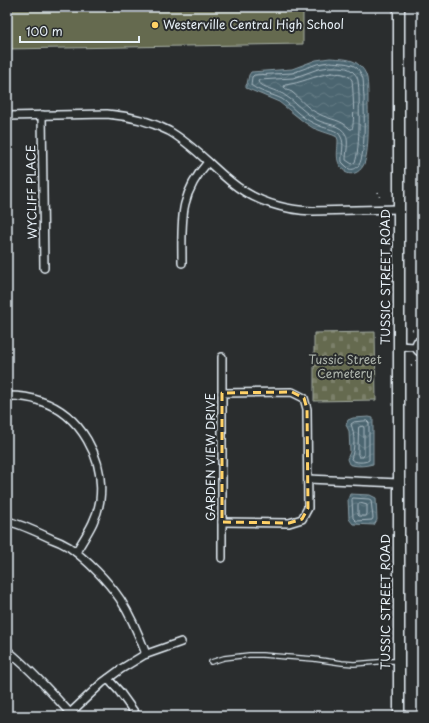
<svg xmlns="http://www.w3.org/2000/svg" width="429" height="723" font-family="'Playpen Sans',sans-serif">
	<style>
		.cemetery { fill: url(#cemetery-stones); stroke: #a6aea4 }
		.pitch { fill: #656a50; stroke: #a6aea4 }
		.water { fill: url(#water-waves); stroke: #8a9da6 }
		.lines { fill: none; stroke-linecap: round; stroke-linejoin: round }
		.shore { stroke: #a9b9c2; stroke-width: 1 }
		.service-casing { stroke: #e8f1f8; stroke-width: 6 }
		.minor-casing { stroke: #e8f1f8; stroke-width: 10 }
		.secondary-casing { stroke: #e8f1f8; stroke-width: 13 }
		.path { stroke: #e8f1f8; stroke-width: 1.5; stroke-dasharray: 1 3; stroke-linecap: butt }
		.service { stroke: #2a2d2e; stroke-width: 3.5 }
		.minor { stroke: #2a2d2e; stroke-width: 7 }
		.secondary { stroke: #2a2d2e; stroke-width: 10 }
		.marked { fill: none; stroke: #ffd166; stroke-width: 3; stroke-dasharray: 8 5; stroke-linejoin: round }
		.poi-dot { fill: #ffd166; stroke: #2a2d2e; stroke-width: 1.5 }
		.labels { text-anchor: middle; stroke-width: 4; stroke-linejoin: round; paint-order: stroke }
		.poi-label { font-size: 12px; fill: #e8f1f8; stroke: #2a2d2e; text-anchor: start }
		.street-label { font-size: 12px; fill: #e8f1f8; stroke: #2a2d2e }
		.park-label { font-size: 12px; fill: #adb4ac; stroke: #2a2d2e }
	</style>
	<defs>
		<pattern id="cemetery-stones" width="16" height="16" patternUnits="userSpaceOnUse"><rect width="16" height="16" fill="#656a50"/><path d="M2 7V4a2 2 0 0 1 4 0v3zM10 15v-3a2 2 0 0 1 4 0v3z" fill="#7b806a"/></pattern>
		<pattern id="water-waves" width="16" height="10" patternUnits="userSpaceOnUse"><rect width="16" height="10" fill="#4b6570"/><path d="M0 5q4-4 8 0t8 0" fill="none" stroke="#657c85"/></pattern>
	</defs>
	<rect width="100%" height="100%" fill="#2a2d2e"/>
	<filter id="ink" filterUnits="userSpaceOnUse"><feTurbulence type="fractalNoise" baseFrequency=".025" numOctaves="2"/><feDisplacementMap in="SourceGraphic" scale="8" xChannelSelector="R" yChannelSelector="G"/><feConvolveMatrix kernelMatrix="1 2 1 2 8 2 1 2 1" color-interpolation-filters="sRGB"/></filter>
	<g filter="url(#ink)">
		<polygon class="cemetery" points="375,332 376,400 314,401 314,333"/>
		<polygon class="pitch" points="7,7 303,7 303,44 7,49"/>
		<g class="water">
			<path d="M330 58C340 59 352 58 359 65 363 68 366 73 367 78 368 85 368 93 368 100 368 115 370 154 363 166 359 173 351 176 345 172V170C334 164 338 151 338 140L337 137 333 135 324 132 313 128 304 122 279 102 246 88V85L247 84 249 75 251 72 292 69 316 60Z"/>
			<path d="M369 417 373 418V464C365 466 357 467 349 464L347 459 350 452 349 431 346 425 348 420 353 418Z"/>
			<polygon points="350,494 370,495 376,498 377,520 374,525 353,524 349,519 348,499"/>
		</g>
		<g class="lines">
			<g class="shore">
				<path d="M330 62C339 63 350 62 357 68 360 71 362 75 363 79 364 84 363 91 364 97 364 112 366 153 359 165 356 169 353 170 349 169L342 162C341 154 345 144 341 137 338 129 326 129 320 126 312 123 305 119 298 113 293 109 288 103 282 99 272 94 259 92 251 85L252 77 254 75 292 73 317 64Z"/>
				<path d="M330 67C338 67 349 66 354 73 356 75 358 78 358 81 360 93 360 153 355 162 354 163 353 163 352 164L346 160C346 153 349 142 346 135 341 124 327 125 317 120 304 113 295 101 283 94 275 90 264 88 258 82L259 80 293 78 318 69Z"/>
				<path d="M331 73C339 74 347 72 352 80 353 88 355 122 352 129H350C341 119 330 120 319 114 308 109 301 100 292 92 289 91 286 89 284 87L285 85C301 83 314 76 331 73Z"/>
				<path d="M367 421 369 423V460C365 463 355 463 351 459 355 448 355 435 351 424L354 422Z"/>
				<polygon points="359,427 363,426 364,428 364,455 363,457 359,457 358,455"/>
				<polygon points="353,498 369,499 371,500 373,518 372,520 356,521 353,518 352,500"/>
				<polygon points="360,503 367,505 367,514 366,516 359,516 358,515 358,505"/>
			</g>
			<defs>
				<polyline id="service" points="211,662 224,658 249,655 262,655 314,659 342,663 354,664 389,661 398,661"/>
				<g id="minor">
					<polyline points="42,115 44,268"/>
					<path d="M7 116 107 114C129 116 150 121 169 131 192 144 210 165 231 182 254 201 284 210 313 211L399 209"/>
					<path d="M182 263C182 221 178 196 208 162"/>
					<polyline points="399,346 415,347 418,351 422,353"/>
					<polyline points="415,347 417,342 422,340"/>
					<polyline points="222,393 292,392 304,398 307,409 308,508 302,519 289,523 222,522"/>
					<path d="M7 396C18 396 30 397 40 401 81 414 105 459 100 500 97 520 86 535 76 552"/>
					<polyline points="308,479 399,483"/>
					<path d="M7 521C23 525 37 532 52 539 58 541 64 544 69 547 87 560 107 580 120 599 131 616 139 635 146 654"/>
					<polyline points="222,558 222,357"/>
					<path d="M7 650C30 669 50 691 70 713"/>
					<polyline points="108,679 119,691 137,716"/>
					<polyline points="67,716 102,683 121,669 144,655 181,642"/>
				</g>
				<polyline id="secondary" points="399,716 399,7"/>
			</defs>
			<use href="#service" class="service-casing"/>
			<use href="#minor" class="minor-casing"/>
			<use href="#secondary" class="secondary-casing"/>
			<g class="path">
				<polyline points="378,192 380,198"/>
				<polyline points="378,227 380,222"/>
				<polyline points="412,330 414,329"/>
				<polyline points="411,365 413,367"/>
			</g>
			<use href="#service" class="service"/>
			<use href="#minor" class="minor"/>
			<use href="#secondary" class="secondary"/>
		</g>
	</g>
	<path class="marked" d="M292 392 304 398 307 409 308 508 302 519 289 523 222 522V393Z"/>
	<circle class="poi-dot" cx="155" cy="25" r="4"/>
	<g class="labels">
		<g class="poi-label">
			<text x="163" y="29">Westerville Central High School</text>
		</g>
		<g class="street-label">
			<text transform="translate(32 192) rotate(-91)" y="4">WYCLIFF PLACE</text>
			<text transform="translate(386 277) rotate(-90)" y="4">TUSSIC STREET ROAD</text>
			<text transform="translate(211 457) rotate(-90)" y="4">GARDEN VIEW DRIVE</text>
			<text transform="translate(386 602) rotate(-90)" y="4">TUSSIC STREET ROAD</text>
		</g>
		<g class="park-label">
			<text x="345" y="364">Tussic Street<tspan x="345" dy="14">Cemetery</tspan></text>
		</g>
	</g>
	<rect width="429" height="723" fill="none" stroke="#2a2d2e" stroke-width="24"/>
	<rect x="12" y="12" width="405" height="699" fill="none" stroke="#e8f1f8" stroke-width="1.5" filter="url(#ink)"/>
	<path d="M20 36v6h119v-6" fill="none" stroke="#e8f1f8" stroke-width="2"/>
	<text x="26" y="36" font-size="12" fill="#e8f1f8" stroke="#2a2d2e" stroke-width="3" paint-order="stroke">100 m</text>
</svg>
